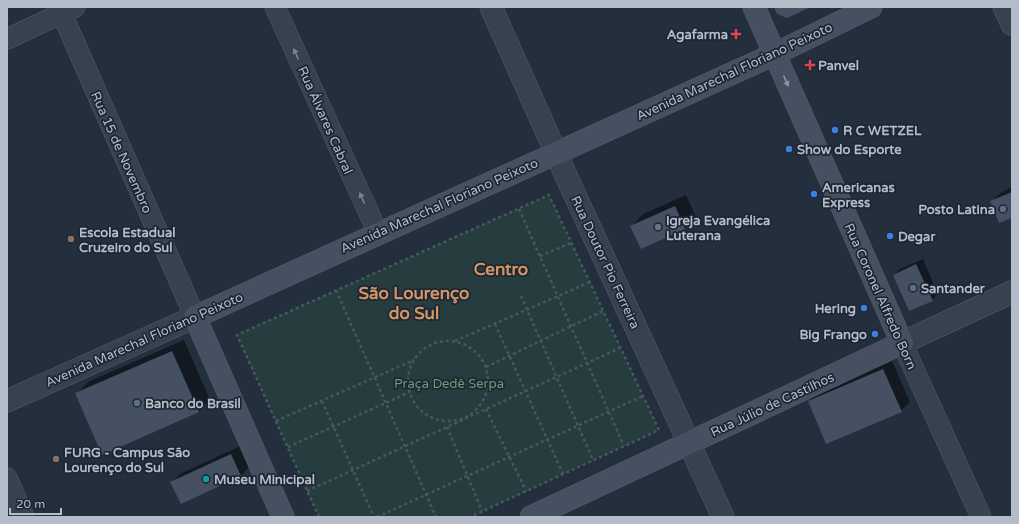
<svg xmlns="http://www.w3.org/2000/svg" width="1019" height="524" font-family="'Varela Round',sans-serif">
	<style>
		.green { fill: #263c3f }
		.shadow { fill: #0007 }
		.building { fill: #455162 }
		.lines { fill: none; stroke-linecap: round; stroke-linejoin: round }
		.minor-casing { stroke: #565f6c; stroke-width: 21 }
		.tertiary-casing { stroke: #565f6c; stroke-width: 23 }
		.secondary-casing { stroke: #565f6c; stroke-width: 23 }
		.path { stroke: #44595c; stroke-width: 2.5; stroke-dasharray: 3 3; stroke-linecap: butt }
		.minor { stroke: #38414e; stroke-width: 20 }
		.tertiary { stroke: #38414e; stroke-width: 22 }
		.secondary { stroke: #465061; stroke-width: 22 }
		.oneway { fill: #7c8592 }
		.oneway2 { fill: #8e96a5 }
		.health-dot { fill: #e0444e; stroke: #1d2633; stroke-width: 1.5 }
		.shop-dot { fill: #3f7fe0; stroke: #1d2633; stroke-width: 1.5 }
		.service-dot { fill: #5c6f8a; stroke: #1d2633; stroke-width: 1.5 }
		.worship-dot { fill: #6b7280; stroke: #1d2633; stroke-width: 1.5 }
		.education-dot { fill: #8d6e63; stroke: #1d2633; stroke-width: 1.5 }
		.culture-dot { fill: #0f9aa8; stroke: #1d2633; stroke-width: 1.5 }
		.labels { text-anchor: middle; stroke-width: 3.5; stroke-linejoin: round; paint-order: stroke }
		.poi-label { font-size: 13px; font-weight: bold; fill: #b4bcc9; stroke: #1d2633; text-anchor: start }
		.street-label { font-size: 13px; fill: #b4bcc9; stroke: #1d2633 }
		.park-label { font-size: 13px; fill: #6b9a76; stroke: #1d2633 }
		.district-label { font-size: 17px; font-weight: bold; fill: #d59563; stroke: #1d2633 }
	</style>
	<rect width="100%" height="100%" fill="#242f3e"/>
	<polygon class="green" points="549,195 659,430 470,517 319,517 237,335"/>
	<g class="shadow">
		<polygon points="1012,187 1012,216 991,202 1000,193"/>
		<polygon points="686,195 696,217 685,228 642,248 632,226 643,214"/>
		<polygon points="923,259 938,294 932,300 894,275 900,269"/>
		<polygon points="184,340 210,400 199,412 76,394 88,382"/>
		<polygon points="892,361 910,402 901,411 809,401 818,392"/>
		<polygon points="240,446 249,467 241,476 171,483 180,474"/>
	</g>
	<g class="building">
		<polygon points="774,7 811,7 787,18 777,14"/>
		<polygon points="1012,192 1012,218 999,223 990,201"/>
		<polygon points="675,206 685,229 641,249 630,226"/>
		<polygon points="916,264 933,301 909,311 893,275"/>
		<polygon points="172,351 199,412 102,455 75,393"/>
		<polygon points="883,369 902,412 826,444 808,401"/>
		<polygon points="231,454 241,476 181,504 170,482"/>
	</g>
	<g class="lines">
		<defs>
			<g id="minor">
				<polyline points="59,7 195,317"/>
				<polyline points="275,7 378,233"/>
				<polyline points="7,39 75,7"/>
				<polyline points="902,343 981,517"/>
				<polyline points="7,478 24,517"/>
			</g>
			<g id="tertiary">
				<polyline points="491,7 568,180 723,517"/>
				<polyline points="1004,7 1012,24"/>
				<polyline points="902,343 1012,292"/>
				<polyline points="7,401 195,317"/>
			</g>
			<g id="secondary">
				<polyline points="283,517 195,317 775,54 871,7"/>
				<polyline points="531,517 902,343 754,7"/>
			</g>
		</defs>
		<use href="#minor" class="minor-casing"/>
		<use href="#tertiary" class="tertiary-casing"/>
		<use href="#secondary" class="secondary-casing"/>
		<g class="path">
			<polyline points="519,209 624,446"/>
			<polyline points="540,256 571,243"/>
			<polyline points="336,290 436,517"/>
			<polyline points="521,296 593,460"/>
			<polyline points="495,324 563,474"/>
			<polyline points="455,341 590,282"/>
			<circle cx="448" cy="381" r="40"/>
			<polyline points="486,367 603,311"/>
			<polyline points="322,401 374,517"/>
			<polyline points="486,409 526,491"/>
			<polyline points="276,421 414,360"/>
			<polyline points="447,427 482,511"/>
			<polyline points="288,447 410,392"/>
			<polyline points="307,491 620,348"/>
			<polyline points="319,517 237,335 549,195 659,430 470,517"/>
			<polyline points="377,517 643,396"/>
		</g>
		<use href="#minor" class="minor"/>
		<use href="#tertiary" class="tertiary"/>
		<use href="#secondary" class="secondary"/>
	</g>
	<defs><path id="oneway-solid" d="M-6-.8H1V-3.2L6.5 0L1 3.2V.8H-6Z"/></defs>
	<g class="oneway">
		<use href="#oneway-solid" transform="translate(296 54) rotate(-114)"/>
		<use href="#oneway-solid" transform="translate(362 198) rotate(-114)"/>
	</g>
	<use class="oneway2" href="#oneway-solid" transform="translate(786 81) rotate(66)"/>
	<g class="health-dot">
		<path d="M734 28h4v4h4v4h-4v4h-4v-4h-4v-4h4z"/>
		<path d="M808 59h4v4h4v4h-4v4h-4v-4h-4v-4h4z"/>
	</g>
	<g class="shop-dot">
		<circle cx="835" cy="130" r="4"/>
		<circle cx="789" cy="149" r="4"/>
		<circle cx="814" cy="194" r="4"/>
		<circle cx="890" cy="236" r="4"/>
		<circle cx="864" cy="308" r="4"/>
		<circle cx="875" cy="334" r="4"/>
	</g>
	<g class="service-dot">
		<circle cx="1003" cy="209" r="4"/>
		<circle cx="913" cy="288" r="4"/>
		<circle cx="137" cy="403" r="4"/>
	</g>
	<circle class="worship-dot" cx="658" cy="227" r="4"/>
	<g class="education-dot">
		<circle cx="71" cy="239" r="4"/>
		<circle cx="56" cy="459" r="4"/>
	</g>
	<circle class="culture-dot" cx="206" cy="479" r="4"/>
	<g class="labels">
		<g class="poi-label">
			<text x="728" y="39" text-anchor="end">Agafarma</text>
			<text x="818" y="70">Panvel</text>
			<text x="843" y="135">R C WETZEL</text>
			<text x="797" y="154">Show do Esporte</text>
			<text x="822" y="192">Americanas<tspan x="822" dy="15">Express</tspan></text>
			<text x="995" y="214" text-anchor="end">Posto Latina</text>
			<text x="666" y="225">Igreja Evangélica<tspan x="666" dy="15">Luterana</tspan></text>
			<text x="79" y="237">Escola Estadual<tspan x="79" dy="15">Cruzeiro do Sul</tspan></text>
			<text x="898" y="241">Degar</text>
			<text x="921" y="293">Santander</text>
			<text x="856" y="313" text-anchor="end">Hering</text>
			<text x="867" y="339" text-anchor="end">Big Frango</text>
			<text x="145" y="408">Banco do Brasil</text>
			<text x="64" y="457">FURG - Campus São<tspan x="64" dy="15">Lourenço do Sul</tspan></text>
			<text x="214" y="484">Museu Minicipal</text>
		</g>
		<g class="street-label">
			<text transform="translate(734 71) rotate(-25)" y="5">Avenida Marechal Floriano Peixoto</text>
			<text transform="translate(326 120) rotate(66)" y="5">Rua Álvares Cabral</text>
			<text transform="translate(122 152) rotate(66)" y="5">Rua 15 de Novembro</text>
			<text transform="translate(439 205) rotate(-24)" y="5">Avenida Marechal Floriano Peixoto</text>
			<text transform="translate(606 262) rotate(65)" y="5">Rua Doutor Pio Ferreira</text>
			<text transform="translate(881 296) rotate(66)" y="5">Rua Coronel Alfredo Born</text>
			<text transform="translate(144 339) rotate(-24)" y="5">Avenida Marechal Floriano Peixoto</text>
			<text transform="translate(772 404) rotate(-25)" y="5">Rua Júlio de Castilhos</text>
		</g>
		<g class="park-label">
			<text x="449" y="388">Praça Dedê Serpa</text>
		</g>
		<g class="district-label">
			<text x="501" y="275">Centro</text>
			<text x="414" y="299">São Lourenço<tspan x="414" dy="20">do Sul</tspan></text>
		</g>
	</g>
	<rect width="1019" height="524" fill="none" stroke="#b4bcc9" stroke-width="16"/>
	<path d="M10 508v6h51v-6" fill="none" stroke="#b4bcc9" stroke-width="2"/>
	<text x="16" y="508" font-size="12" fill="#b4bcc9" stroke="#1d2633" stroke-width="3" paint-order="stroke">20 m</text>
</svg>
